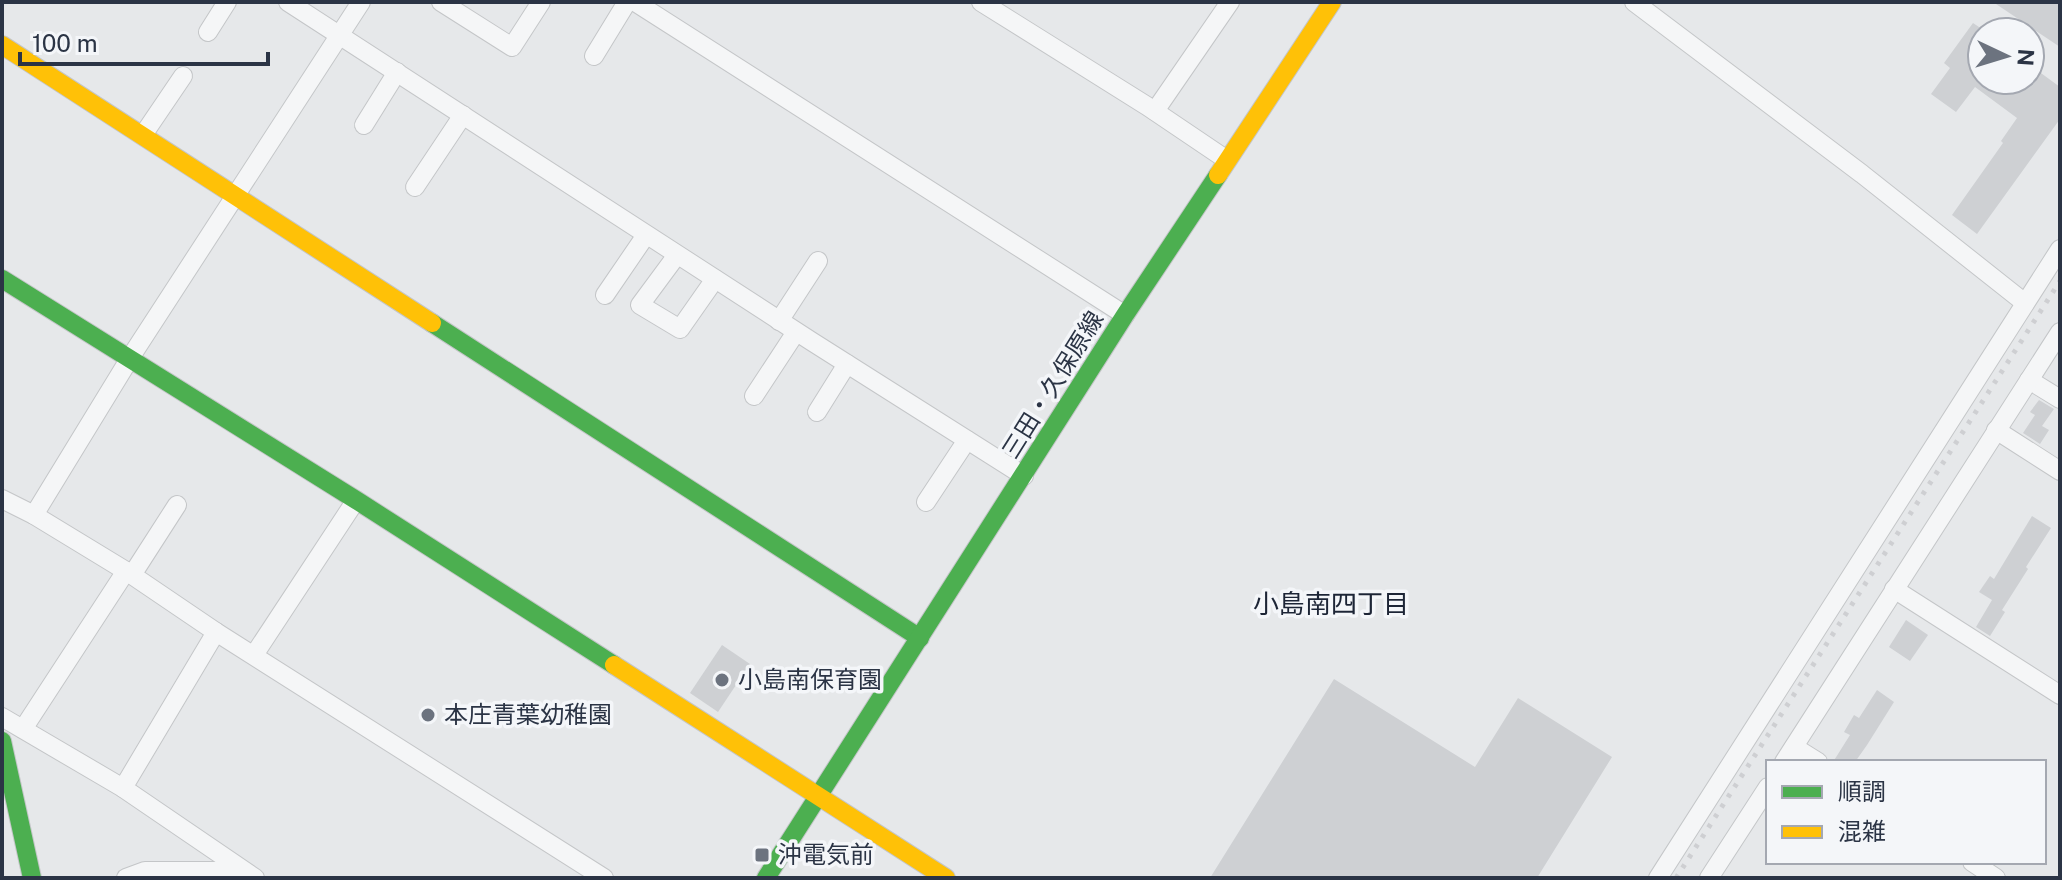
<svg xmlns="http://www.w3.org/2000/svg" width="2062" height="880" font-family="'Public Sans','Noto Sans JP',sans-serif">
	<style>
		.building { fill: #ced0d3 }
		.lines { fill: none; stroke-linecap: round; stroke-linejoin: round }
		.street-casing { stroke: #c4c6c8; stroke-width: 20 }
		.fast-casing { stroke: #c4c6c8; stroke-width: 20 }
		.slow-casing { stroke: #c4c6c8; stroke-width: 20 }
		.street { stroke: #f5f6f7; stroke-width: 18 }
		.fast { stroke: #4caf50; stroke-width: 18 }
		.slow { stroke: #ffc107; stroke-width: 18 }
		.rail { stroke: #cecfd2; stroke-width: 5; stroke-dasharray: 4 8; stroke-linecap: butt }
		.poi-dot { fill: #6c737f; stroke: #f4f6f9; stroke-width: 3 }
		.labels { text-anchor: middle; stroke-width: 7; stroke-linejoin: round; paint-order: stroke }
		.street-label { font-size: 24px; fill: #2b3445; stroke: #f4f6f9 }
		.poi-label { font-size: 24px; fill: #2b3445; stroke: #f4f6f9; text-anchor: start }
		.neighbourhood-label { font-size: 26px; fill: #1d2536; stroke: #f4f6f9 }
	</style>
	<rect width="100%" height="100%" fill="#e6e8ea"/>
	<g class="building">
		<polygon points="1993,2 2060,2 2060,47"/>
		<polygon points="1973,23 1982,29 1982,80 2030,80 2030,65 2060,87 2060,119 1977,234 1952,215 2003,143 2001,141 2017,118 1975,87 1956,112 1931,94 1950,68 1944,63"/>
		<polygon points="2039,400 2054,409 2042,426 2049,430 2040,444 2023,433 2035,415 2030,412"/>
		<polygon points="2032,516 2051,528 2026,567 2028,569 2002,610 2005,612 1990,636 1976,627 1992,600 1979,592 1990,576 1994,579"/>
		<polygon points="1906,620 1928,635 1910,661 1889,647"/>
		<polygon points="722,645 750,664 718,712 690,693"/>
		<polygon points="1334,679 1475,767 1518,698 1612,757 1537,878 1210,878"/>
		<polygon points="1877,690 1894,702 1867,745 1855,762 1833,762 1850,735 1844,732 1854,715 1859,718"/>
	</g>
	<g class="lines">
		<defs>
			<g id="street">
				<polyline points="288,2 811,341 1024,476"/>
				<polyline points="441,2 512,47 541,2"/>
				<polyline points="635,2 1125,315"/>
				<polyline points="981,2 1147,106 1227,160"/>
				<polyline points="1634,2 1862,174 2025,303"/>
				<polyline points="208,32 227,2"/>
				<polyline points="594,56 627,2"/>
				<polyline points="1155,111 1230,2"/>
				<polyline points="364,125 397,72"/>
				<polyline points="143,135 183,76"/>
				<polyline points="415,187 463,115"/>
				<polyline points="677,255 640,305 680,329 715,279"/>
				<polyline points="605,295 646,235"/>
				<polyline points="779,321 818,261"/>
				<polyline points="2029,380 2060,399"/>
				<polyline points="754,396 796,332"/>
				<polyline points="817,412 847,364"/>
				<polyline points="1996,430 2060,471"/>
				<polyline points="2,499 34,515 126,571 216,632 604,878"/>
				<polyline points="926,502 967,440"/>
				<polyline points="34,515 130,358 361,2"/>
				<polyline points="132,575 177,505"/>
				<polyline points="1894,589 2060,695"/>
				<polyline points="254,655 356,500"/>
				<polyline points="2,717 123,788 255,878"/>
				<polyline points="23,729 126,571"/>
				<polyline points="1794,747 1818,762"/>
				<polyline points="1784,762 2060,332"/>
				<polyline points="123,788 216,632"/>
				<polyline points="1972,862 1996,878"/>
				<polyline points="126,878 145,871 231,871"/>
				<polyline points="1658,878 2060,249"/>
				<polyline points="1709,878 1768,787"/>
			</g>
			<g id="fast">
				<polyline points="2,279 356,500 614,665"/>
				<polyline points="432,323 920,638"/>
				<polyline points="2,741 32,878"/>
				<polyline points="766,878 1125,315 1218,175"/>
			</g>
			<g id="slow">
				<polyline points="2,45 432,323"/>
				<polyline points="1218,175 1332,2"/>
				<polyline points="614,665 946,878"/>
			</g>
		</defs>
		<use href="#street" class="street-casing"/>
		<use href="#fast" class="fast-casing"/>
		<use href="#slow" class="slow-casing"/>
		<use href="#street" class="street"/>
		<use href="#fast" class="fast"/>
		<use href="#slow" class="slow"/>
		<polyline class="rail" points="1676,878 2060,281"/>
	</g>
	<g class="poi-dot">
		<circle cx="722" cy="680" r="8"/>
		<circle cx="428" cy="715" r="8"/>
		<rect x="754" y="847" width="16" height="16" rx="4"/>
	</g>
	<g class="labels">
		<g class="street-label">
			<text transform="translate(1053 385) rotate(-58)" y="8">三田・久保原線</text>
		</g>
		<g class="poi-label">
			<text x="738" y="688">小島南保育園</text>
			<text x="444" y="723">本庄青葉幼稚園</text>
			<text x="778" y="863">沖電気前</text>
		</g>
		<g class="neighbourhood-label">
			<text x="1331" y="613">小島南四丁目</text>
		</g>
	</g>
	<rect width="2062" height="880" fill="none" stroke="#2b3445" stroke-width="8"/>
	<rect x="1766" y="760" width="280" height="104" fill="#f4f6f9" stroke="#a4a8b1" stroke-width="2"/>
	<rect x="1782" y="786" width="40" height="12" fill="#4caf50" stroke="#a4a8b1" stroke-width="2"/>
	<text x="1838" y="800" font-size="24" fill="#2b3445">順調</text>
	<rect x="1782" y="826" width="40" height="12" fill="#ffc107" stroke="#a4a8b1" stroke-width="2"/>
	<text x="1838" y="840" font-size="24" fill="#2b3445">混雑</text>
	<g transform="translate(2006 56) rotate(94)"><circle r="38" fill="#f4f6f9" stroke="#a4a8b1" stroke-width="2"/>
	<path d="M0-6L14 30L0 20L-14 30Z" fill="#6c737f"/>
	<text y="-12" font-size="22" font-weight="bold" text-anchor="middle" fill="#2b3445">N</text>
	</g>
	<path d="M20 52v12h248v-12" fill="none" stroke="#2b3445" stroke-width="4"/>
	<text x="32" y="52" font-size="24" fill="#2b3445" stroke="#f4f6f9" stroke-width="6" paint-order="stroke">100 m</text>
</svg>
